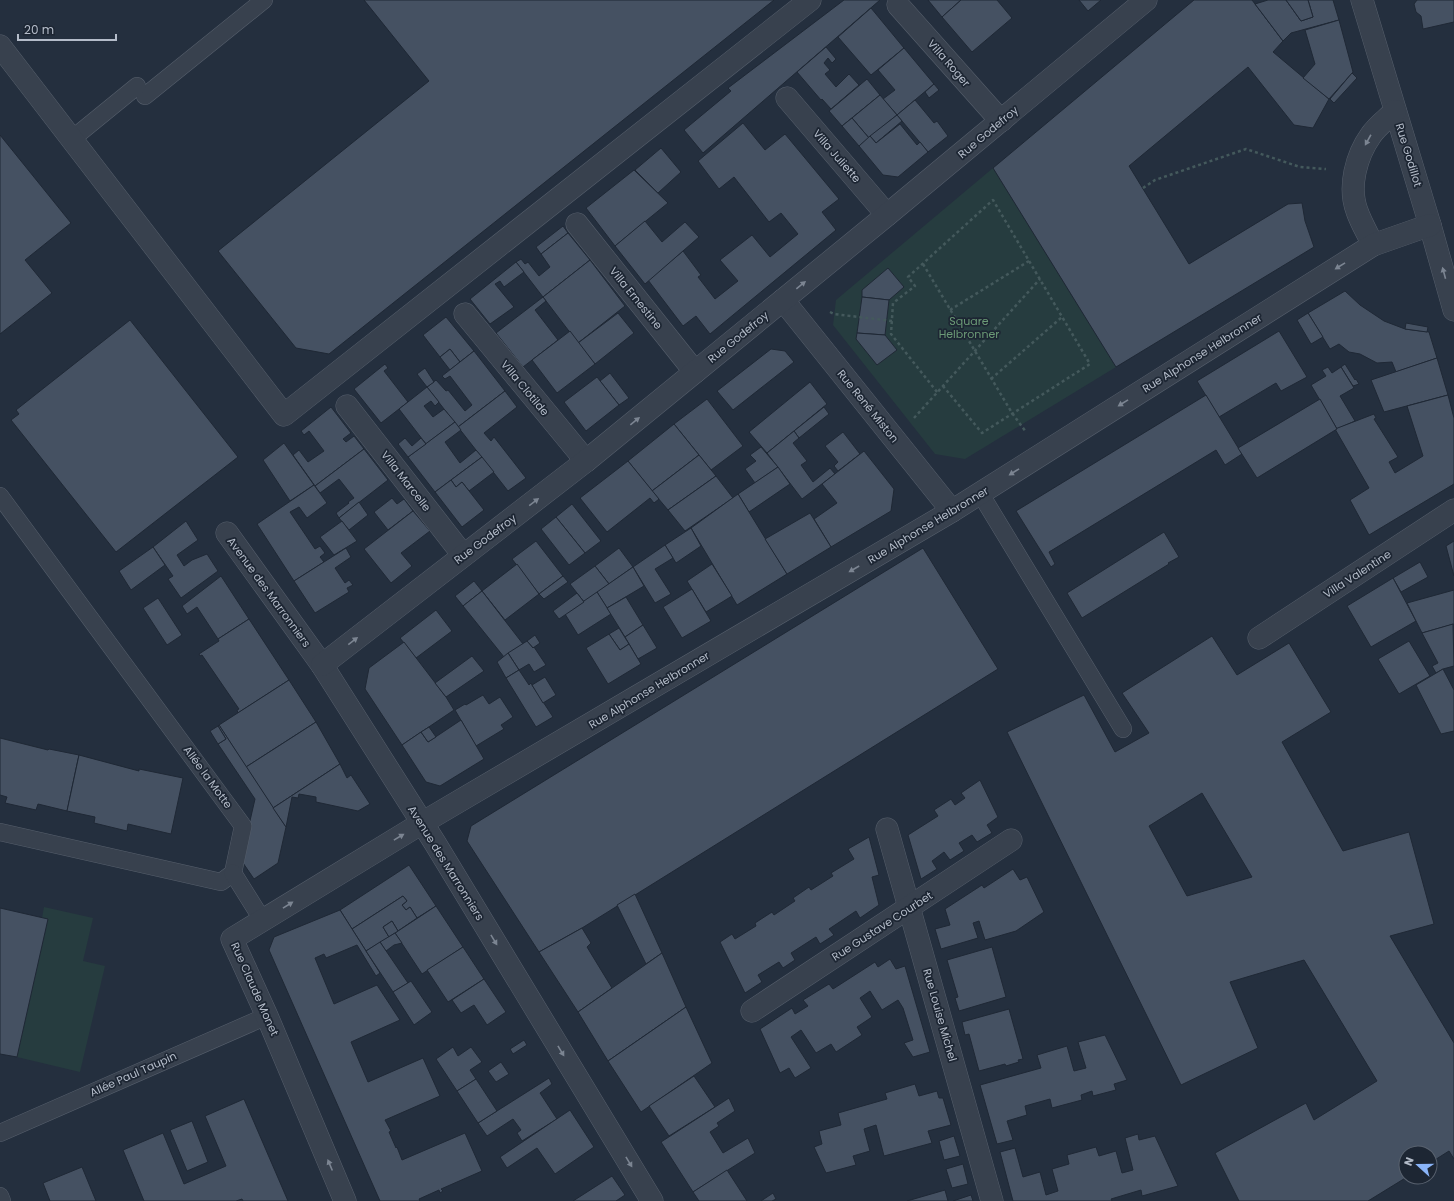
<svg xmlns="http://www.w3.org/2000/svg" width="1454" height="1201" font-family="Poppins,sans-serif">
	<style>
		.green { fill: #263c3f }
		.building { fill: #455162; stroke: #1f2835; fill-rule: evenodd }
		.lines { fill: none; stroke-linecap: round; stroke-linejoin: round }
		.lane-casing { stroke: #565f6c; stroke-width: 18 }
		.street-casing { stroke: #565f6c; stroke-width: 23 }
		.path { stroke: #44595c; stroke-width: 2.5; stroke-dasharray: 3 3; stroke-linecap: butt }
		.lane { stroke: #38414e; stroke-width: 17 }
		.street { stroke: #38414e; stroke-width: 22 }
		.oneway { fill: #7c8592 }
		.labels { text-anchor: middle; stroke-width: 3.5; stroke-linejoin: round; paint-order: stroke }
		.street-label { font-size: 11px; fill: #b4bcc9; stroke: #1d2633 }
		.park-label { font-size: 11px; fill: #6b9a76; stroke: #1d2633 }
	</style>
	<rect width="100%" height="100%" fill="#242f3e"/>
	<g class="green">
		<polygon points="993,168 1116,367 965,459 935,454 833,325 836,300"/>
		<polygon points="44,907 93,918 83,961 105,966 80,1072 17,1057 48,919 42,918"/>
	</g>
	<g class="building">
		<polygon points="364,0 774,0 329,354 296,348 218,251 429,81"/>
		<polygon points="844,0 880,0 703,153 684,130 731,91 728,88"/>
		<polygon points="928,0 961,0 942,17"/>
		<polygon points="961,0 997,0 1012,18 972,52 942,17"/>
		<polygon points="1079,0 1101,0 1088,11"/>
		<polygon points="1194,0 1252,0 1283,41 1273,52 1329,99 1313,128 1294,125 1248,67 1129,166 1189,264 1288,204 1302,203 1305,221 1314,247 1116,367 993,168"/>
		<polygon points="1268,0 1286,0 1301,21 1313,17 1308,0 1333,0 1339,20 1291,33 1283,41 1255,4"/>
		<polygon points="1286,0 1308,0 1313,17 1301,21"/>
		<polygon points="1417,0 1454,0 1454,22 1423,29 1421,16 1416,12 1414,4"/>
		<polygon points="871,8 904,48 871,75 838,37"/>
		<polygon points="1339,20 1353,72 1329,99 1303,78 1315,64 1305,30"/>
		<polygon points="826,47 836,59 832,63 828,58 824,63 830,70 825,74 836,87 849,74 859,85 831,109 822,99 821,100 797,72"/>
		<polygon points="904,48 934,84 897,115 883,99 895,90 878,70"/>
		<polygon points="1352,73 1357,78 1334,103 1330,99"/>
		<polygon points="867,79 880,95 842,126 829,111"/>
		<polygon points="934,84 939,90 929,98 925,92"/>
		<polygon points="880,95 897,115 869,138 852,118"/>
		<polygon points="915,100 934,123 937,121 948,136 928,152 897,115"/>
		<polygon points="897,115 902,121 876,143 870,136"/>
		<polygon points="852,118 869,138 859,146 842,126"/>
		<polygon points="743,123 765,150 785,134 839,199 822,212 836,230 710,334 696,316 683,326 648,280 683,251 701,275 698,277 715,299 738,281 720,260 752,235 770,257 798,234 781,213 769,222 734,177 719,189 698,161"/>
		<polygon points="900,124 917,145 920,142 928,152 898,177 883,175 859,146 870,136 876,143"/>
		<polygon points="0,135 71,223 25,260 52,293 0,334"/>
		<polygon points="661,148 681,172 658,193 635,170"/>
		<polygon points="634,170 668,203 615,246 586,208"/>
		<polygon points="645,221 662,242 685,222 699,237 645,284 615,246"/>
		<polygon points="563,226 568,233 541,254 536,247"/>
		<polygon points="568,233 590,260 543,297 516,262 521,259 525,264 528,262 539,276 550,267 541,254"/>
		<polygon points="590,260 625,306 578,343 543,297"/>
		<polygon points="516,262 524,272 504,287 500,281 495,284 514,307 490,324 470,299"/>
		<polygon points="888,268 904,287 889,300 862,297 862,290"/>
		<polygon points="1345,291 1360,305 1384,321 1405,329 1429,332 1437,358 1396,372 1392,362 1377,363 1360,354 1349,352 1339,344 1330,349 1308,313"/>
		<polygon points="543,297 546,301 535,310 558,340 523,367 496,333"/>
		<polygon points="862,297 889,300 885,335 857,333"/>
		<polygon points="618,313 634,333 595,364 578,343"/>
		<polygon points="1308,313 1323,337 1311,344 1297,320"/>
		<polygon points="446,317 474,351 460,362 450,349 440,357 423,335"/>
		<polygon points="130,320 238,457 116,552 11,420 19,414 16,410"/>
		<polygon points="1406,323 1428,327 1427,332 1405,329"/>
		<polygon points="570,331 595,364 557,393 532,360"/>
		<polygon points="1279,331 1307,377 1281,391 1276,383 1219,417 1197,381"/>
		<polygon points="857,333 885,335 897,350 877,365 856,339"/>
		<polygon points="450,349 460,362 450,370 440,357"/>
		<polygon points="771,349 785,351 794,362 733,410 717,391"/>
		<polygon points="474,351 505,391 458,427 427,387 436,380 446,391 448,390 465,411 472,405 450,376 445,379 442,376"/>
		<polygon points="1437,358 1448,395 1384,412 1371,380"/>
		<polygon points="385,364 388,368 384,371 408,402 381,423 354,389"/>
		<polygon points="1345,364 1355,380 1356,379 1359,384 1353,386 1341,367"/>
		<polygon points="1328,367 1332,373 1341,367 1354,388 1340,396 1355,421 1337,429 1311,385 1326,376 1322,370"/>
		<polygon points="425,368 434,382 427,387 417,374"/>
		<polygon points="610,373 629,398 619,405 600,381"/>
		<polygon points="597,377 619,405 586,431 564,402"/>
		<polygon points="810,382 827,404 767,453 749,432"/>
		<polygon points="427,387 439,402 435,406 431,401 424,406 433,417 444,409 455,422 426,444 399,409"/>
		<polygon points="505,391 517,407 484,433 491,441 494,437 526,478 508,491 458,427"/>
		<polygon points="1206,395 1242,454 1225,465 1216,450 1049,552 1055,564 1051,567 1016,511"/>
		<polygon points="1448,395 1454,418 1454,484 1369,535 1350,500 1369,488 1335,429 1374,414 1376,418 1374,419 1398,457 1389,462 1395,473 1423,456 1407,406"/>
		<polygon points="707,399 743,446 711,470 674,424"/>
		<polygon points="1320,399 1337,429 1257,478 1238,448"/>
		<polygon points="331,407 351,433 343,439 346,442 354,436 364,449 315,486 293,455 299,450 308,462 324,451 309,431 304,435 301,431"/>
		<polygon points="824,407 829,414 799,438 794,431"/>
		<polygon points="455,422 461,430 445,442 460,463 476,450 482,457 435,492 408,457"/>
		<polygon points="674,424 699,455 652,491 628,461"/>
		<polygon points="794,431 799,438 793,443 807,461 801,465 813,482 830,468 835,474 802,499 767,453"/>
		<polygon points="843,432 860,454 838,471 834,466 838,462 825,446"/>
		<polygon points="405,438 412,446 421,438 426,444 408,457 398,444"/>
		<polygon points="284,443 314,485 290,501 263,460"/>
		<polygon points="761,447 778,467 755,483 745,469 756,461 750,455"/>
		<polygon points="364,449 388,480 339,518 336,513 349,503 348,502 354,498 339,479 320,493 315,486"/>
		<polygon points="864,451 894,489 891,511 831,547 814,519 837,503 822,484"/>
		<polygon points="699,455 716,476 668,510 652,491"/>
		<polygon points="482,457 494,472 469,491 462,482 456,487 451,480"/>
		<polygon points="628,461 659,499 654,503 650,498 607,532 580,498"/>
		<polygon points="778,467 790,484 749,512 738,494"/>
		<polygon points="716,476 733,498 685,531 668,510"/>
		<polygon points="451,480 456,487 462,482 484,510 462,527 435,492"/>
		<polygon points="314,485 327,503 307,518 299,507 290,512 315,549 320,546 325,553 320,557 324,562 294,581 257,524"/>
		<polygon points="738,494 787,574 737,605 691,528"/>
		<polygon points="392,498 397,504 404,499 413,511 388,530 374,512"/>
		<polygon points="359,502 368,515 349,530 339,518"/>
		<polygon points="572,504 601,541 585,553 556,517"/>
		<polygon points="413,511 430,531 401,553 412,566 391,583 364,549"/>
		<polygon points="810,513 831,547 787,574 765,539"/>
		<polygon points="556,517 585,553 569,565 541,529"/>
		<polygon points="186,521 198,540 177,555 184,566 192,560 207,554 218,571 181,598 168,579 173,576 153,547"/>
		<polygon points="342,521 357,541 334,555 320,537"/>
		<polygon points="691,528 701,546 676,563 665,545"/>
		<polygon points="1164,532 1179,557 1168,563 1169,564 1082,618 1067,593"/>
		<polygon points="536,541 563,576 539,594 512,559"/>
		<polygon points="1454,541 1454,576 1446,546"/>
		<polygon points="665,545 673,558 655,569 671,594 655,603 633,567"/>
		<polygon points="153,547 165,565 131,590 119,571"/>
		<polygon points="346,548 351,557 335,568 345,583 349,580 353,585 347,588 349,592 315,613 294,581"/>
		<polygon points="619,548 633,567 609,584 595,566"/>
		<polygon points="923,548 998,669 582,928 539,952 467,841 471,826"/>
		<polygon points="1420,562 1428,577 1401,592 1393,578"/>
		<polygon points="517,564 539,594 505,620 482,591"/>
		<polygon points="712,564 732,596 706,612 687,581"/>
		<polygon points="595,566 609,584 584,602 570,584"/>
		<polygon points="633,567 644,586 607,608 597,592"/>
		<polygon points="221,576 249,619 218,639 197,607 187,614 182,606"/>
		<polygon points="563,576 568,582 544,599 539,594"/>
		<polygon points="1393,578 1416,621 1371,647 1347,606"/>
		<polygon points="474,581 482,591 463,606 455,596"/>
		<polygon points="692,589 711,621 682,638 663,607"/>
		<polygon points="1454,590 1454,624 1422,633 1407,603"/>
		<polygon points="482,591 523,644 504,657 463,606"/>
		<polygon points="597,592 611,614 578,635 565,614"/>
		<polygon points="577,593 584,602 559,619 553,611"/>
		<polygon points="626,597 643,625 625,637 607,608"/>
		<polygon points="158,598 182,635 167,645 143,608"/>
		<polygon points="436,610 452,631 416,658 400,638"/>
		<polygon points="249,619 289,680 238,713 237,710 239,709 202,655 200,656 199,654 219,641 218,639"/>
		<polygon points="1453,624 1454,666 1443,669 1436,673 1432,666 1438,663 1422,633"/>
		<polygon points="643,625 657,648 638,659 625,637"/>
		<polygon points="619,628 629,644 620,650 609,634"/>
		<polygon points="609,634 620,650 629,644 641,664 608,684 586,648"/>
		<polygon points="535,635 540,643 533,648 527,641"/>
		<path d="M1212 636 1237 675 1289 643 1331 712 1282 742 1343 851 1409 832 1434 924 1390 936 1454 1043V1159L1449 1151 1430 1163V1153H1406L1407 1177 1368 1201H1239L1215 1153 1306 1103 1314 1120 1377 1081 1304 960 1230 982 1258 1048 1181 1085 1007 732 1084 695 1115 752 1149 733 1122 693ZM1202 793 1252 877 1187 896 1149 826Z"/>
		<polygon points="527,641 533,648 534,647 546,665 534,672 529,664 519,670 508,653"/>
		<polygon points="1409,641 1430,676 1399,694 1378,659"/>
		<polygon points="404,642 446,697 454,710 402,745 365,689 369,668"/>
		<polygon points="508,653 519,670 506,678 497,662"/>
		<polygon points="472,656 484,671 446,697 435,683"/>
		<polygon points="1443,669 1454,690 1454,731 1441,734 1416,685"/>
		<polygon points="519,670 529,685 531,683 532,685 553,717 536,727 506,678"/>
		<polygon points="545,677 556,695 543,703 532,685"/>
		<polygon points="289,680 316,722 246,767 219,725"/>
		<polygon points="483,695 489,704 500,697 513,717 501,725 504,729 476,746 455,710 465,704 466,705"/>
		<polygon points="461,720 484,759 440,786 426,782 402,745 421,732 428,742"/>
		<polygon points="316,722 340,764 273,808 246,767"/>
		<polygon points="219,725 286,827 278,863 254,879 241,860 255,799 218,744 226,739 218,726"/>
		<polygon points="218,726 226,739 218,744 210,731"/>
		<polygon points="429,727 436,737 428,742 421,732"/>
		<polygon points="0,738 48,750 49,749 79,755 67,811 38,804 36,810 5,803 7,797 0,795"/>
		<polygon points="79,755 139,771 139,769 183,778 171,834 128,824 127,831 94,823 95,817 67,811"/>
		<polygon points="340,764 347,778 351,775 370,804 358,811 316,802 316,797 299,794 298,798 292,797 286,827 273,808"/>
		<polygon points="980,780 998,817 987,825 992,833 977,842 972,835 959,843 964,851 950,860 944,852 932,861 937,869 921,879 908,835 938,816 934,810 951,799 955,805 965,798 961,793"/>
		<polygon points="869,837 879,875 872,877 879,905 860,918 856,911 829,929 834,935 820,944 816,937 791,953 795,960 783,968 779,962 758,975 762,982 745,993 720,942 732,934 735,939 756,926 755,923 772,912 774,915 795,901 793,898 809,887 811,890 833,876 831,873 854,859 848,849"/>
		<polygon points="409,865 436,906 417,918 410,907 406,910 402,905 407,901 403,896 352,929 340,910"/>
		<polygon points="1013,869 1020,880 1027,877 1044,912 1016,931 985,940 979,921 973,923 978,938 941,949 935,929 950,925 945,909 982,885 984,888"/>
		<polygon points="635,894 662,953 646,964 617,905"/>
		<polygon points="403,896 407,901 402,905 406,910 410,907 417,918 398,931 392,921 383,927 389,937 366,951 352,929"/>
		<polygon points="436,906 463,947 422,974 395,933"/>
		<polygon points="0,908 48,919 17,1057 0,1054"/>
		<polygon points="340,910 380,973 376,976 357,945 326,958 324,954 315,958 334,1004 377,985 400,1020 351,1042 368,1082 423,1058 440,1096 385,1120 391,1131 389,1132 396,1148 397,1147 402,1160 465,1133 482,1171 441,1189 443,1191 440,1193 439,1190 419,1199 420,1201 380,1201 269,950 274,937"/>
		<polygon points="392,921 398,931 389,937 383,927"/>
		<polygon points="582,928 591,943 587,947 612,988 578,1012 539,952"/>
		<polygon points="395,933 402,943 394,945 386,951 380,942"/>
		<polygon points="380,942 408,983 393,992 366,951"/>
		<polygon points="463,947 484,979 448,1002 427,970"/>
		<polygon points="992,947 1006,997 959,1011 955,998 958,997 947,960"/>
		<polygon points="662,953 686,1007 608,1061 578,1012"/>
		<polygon points="890,959 896,969 905,966 930,1052 913,1057 904,1043 913,1040 903,1008 898,1000 882,1010 870,991 860,998 872,1017 857,1027 862,1035 836,1052 831,1044 816,1053 801,1030 791,1037 811,1068 795,1078 789,1068 780,1073 760,1029 792,1008 795,1014 808,1006 803,1000 829,984 833,989 875,962 878,967"/>
		<polygon points="484,979 506,1012 487,1025 474,1005 461,1013 452,1000"/>
		<polygon points="411,981 432,1012 414,1025 393,992"/>
		<polygon points="686,1007 712,1063 641,1112 608,1061"/>
		<polygon points="1009,1009 1023,1059 1018,1060 1019,1062 1006,1066 1005,1064 979,1071 969,1034 965,1035 962,1022"/>
		<polygon points="1105,1035 1127,1080 1114,1084 1116,1090 1093,1096 1092,1091 1081,1095 1082,1100 1052,1108 1050,1099 1025,1106 1027,1115 1007,1121 1013,1140 997,1144 980,1085 1041,1068 1037,1055 1067,1046 1074,1071 1086,1068 1078,1042"/>
		<polygon points="524,1040 527,1045 513,1054 510,1049"/>
		<polygon points="453,1047 458,1056 471,1047 482,1062 470,1070 476,1079 457,1091 436,1059"/>
		<polygon points="501,1062 509,1074 496,1082 488,1071"/>
		<polygon points="694,1076 715,1107 669,1136 649,1106"/>
		<polygon points="549,1078 552,1084 540,1093 557,1119 522,1141 517,1133 521,1130 513,1119 487,1136 478,1123"/>
		<polygon points="476,1079 497,1111 478,1123 457,1091"/>
		<polygon points="915,1084 919,1096 937,1091 939,1098 943,1098 951,1125 928,1131 932,1143 884,1156 876,1125 864,1129 870,1151 853,1156 856,1165 826,1173 814,1147 822,1144 819,1131 841,1125 838,1113 887,1099 885,1093"/>
		<polygon points="729,1098 735,1111 717,1123 719,1126 710,1132 723,1153 748,1138 755,1153 693,1192 661,1142"/>
		<polygon points="244,1099 288,1201 243,1201 242,1199 236,1201 144,1201 123,1150 163,1133 184,1184 226,1166 205,1116"/>
		<polygon points="570,1110 594,1147 555,1174 537,1148 507,1168 500,1157"/>
		<polygon points="192,1121 208,1162 187,1171 170,1130"/>
		<polygon points="1138,1134 1139,1140 1155,1136 1178,1186 1142,1196 1141,1190 1111,1199 1112,1201 1013,1201 1000,1152 1015,1148 1023,1177 1040,1172 1046,1195 1058,1191 1052,1169 1069,1164 1067,1155 1096,1147 1099,1156 1116,1151 1122,1173 1133,1170 1125,1138"/>
		<polygon points="954,1136 960,1156 944,1160 939,1141"/>
		<polygon points="963,1164 968,1184 952,1188 946,1169"/>
		<polygon points="82,1167 96,1201 50,1201 43,1183"/>
		<polygon points="727,1170 747,1201 699,1201 693,1192"/>
		<polygon points="612,1176 625,1195 616,1201 573,1201"/>
		<polygon points="945,1190 948,1201 907,1201"/>
		<polygon points="773,1193 776,1199 772,1201 761,1201"/>
		<polygon points="971,1195 973,1201 953,1201"/>
	</g>
	<g class="lines">
		<defs>
			<g id="lane">
				<polyline points="145,96 264,0"/>
				<polyline points="72,139 137,86"/>
				<polyline points="980,493 1123,729"/>
				<polyline points="0,496 243,826 233,873 221,882 0,832"/>
				<polyline points="233,873 263,921"/>
				<polyline points="0,1133 267,1016"/>
				<polyline points="0,1196 2,1201"/>
			</g>
			<g id="street">
				<polyline points="1362,0 1430,225 1454,310"/>
				<polyline points="898,5 1001,121"/>
				<polyline points="0,46 284,415 810,0"/>
				<polyline points="787,98 887,215"/>
				<polyline points="577,224 695,372"/>
				<path d="M1373 245C1368 234 1361 223 1357 211 1348 187 1356 156 1371 135 1377 126 1387 119 1395 111"/>
				<polyline points="783,300 952,511"/>
				<polyline points="465,314 586,461"/>
				<polyline points="347,406 463,555"/>
				<polyline points="227,533 322,665 435,843 652,1201"/>
				<polyline points="1259,638 1454,510"/>
				<polyline points="322,665 586,461 887,215 1146,0"/>
				<polyline points="887,829 992,1201"/>
				<polyline points="752,1011 1011,840"/>
				<polyline points="345,1201 267,1016 232,939 422,823 952,511 1373,245 1430,225"/>
			</g>
		</defs>
		<use href="#lane" class="lane-casing"/>
		<use href="#street" class="street-casing"/>
		<g class="path">
			<polyline points="1143,188 1155,180 1246,149 1300,167 1326,169"/>
			<polyline points="923,264 1012,413 1026,432"/>
			<polyline points="950,310 1029,261"/>
			<polyline points="830,312 834,314 892,321"/>
			<polyline points="991,379 1062,317"/>
			<polyline points="937,392 891,334 893,303 915,286 908,277 993,200 1090,364 982,433 943,386"/>
			<polyline points="914,418 1040,279"/>
		</g>
		<use href="#lane" class="lane"/>
		<use href="#street" class="street"/>
	</g>
	<defs><path id="oneway-solid" d="M-6-.8H1V-3.2L6.5 0L1 3.2V.8H-6Z"/></defs>
	<g class="oneway">
		<use href="#oneway-solid" transform="translate(1368 140) rotate(119)"/>
		<use href="#oneway-solid" transform="translate(1340 266) rotate(148)"/>
		<use href="#oneway-solid" transform="translate(1444 273) rotate(-105)"/>
		<use href="#oneway-solid" transform="translate(801 285) rotate(-39)"/>
		<use href="#oneway-solid" transform="translate(1123 403) rotate(148)"/>
		<use href="#oneway-solid" transform="translate(635 421) rotate(-39)"/>
		<use href="#oneway-solid" transform="translate(1014 472) rotate(148)"/>
		<use href="#oneway-solid" transform="translate(534 502) rotate(-37)"/>
		<use href="#oneway-solid" transform="translate(854 569) rotate(150)"/>
		<use href="#oneway-solid" transform="translate(353 641) rotate(-38)"/>
		<use href="#oneway-solid" transform="translate(399 837) rotate(-31)"/>
		<use href="#oneway-solid" transform="translate(288 905) rotate(-32)"/>
		<use href="#oneway-solid" transform="translate(494 940) rotate(59)"/>
		<use href="#oneway-solid" transform="translate(561 1051) rotate(59)"/>
		<use href="#oneway-solid" transform="translate(629 1162) rotate(59)"/>
		<use href="#oneway-solid" transform="translate(330 1165) rotate(-113)"/>
	</g>
	<g class="labels">
		<g class="street-label">
			<text transform="translate(949 63) rotate(49)" y="4">Villa Roger</text>
			<text transform="translate(988 132) rotate(-40)" y="4">Rue Godefroy</text>
			<text transform="translate(1409 155) rotate(73)" y="4">Rue Godillot</text>
			<text transform="translate(837 156) rotate(49)" y="4">Villa Juliette</text>
			<text transform="translate(636 298) rotate(51)" y="4">Villa Ernestine</text>
			<text transform="translate(738 337) rotate(-39)" y="4">Rue Godefroy</text>
			<text transform="translate(1202 353) rotate(-32)" y="4">Rue Alphonse Helbronner</text>
			<text transform="translate(525 388) rotate(50)" y="4">Villa Clotilde</text>
			<text transform="translate(868 406) rotate(51)" y="4">Rue René Miston</text>
			<text transform="translate(406 481) rotate(52)" y="4">Villa Marcelle</text>
			<text transform="translate(928 525) rotate(-31)" y="4">Rue Alphonse Helbronner</text>
			<text transform="translate(485 539) rotate(-37)" y="4">Rue Godefroy</text>
			<text transform="translate(1357 574) rotate(-33)" y="4">Villa Valentine</text>
			<text transform="translate(269 592) rotate(54)" y="4">Avenue des Marronniers</text>
			<text transform="translate(649 690) rotate(-31)" y="4">Rue Alphonse Helbronner</text>
			<text transform="translate(208 777) rotate(54)" y="4">Allée la Motte</text>
			<text transform="translate(446 863) rotate(58)" y="4">Avenue des Marronniers</text>
			<text transform="translate(882 926) rotate(-33)" y="4">Rue Gustave Courbet</text>
			<text transform="translate(255 989) rotate(66)" y="4">Rue Claude Monet</text>
			<text transform="translate(940 1015) rotate(74)" y="4">Rue Louise Michel</text>
			<text transform="translate(133 1074) rotate(-24)" y="4">Allée Paul Taupin</text>
		</g>
		<g class="park-label">
			<text x="969" y="325">Square<tspan x="969" dy="13">Helbronner</tspan></text>
		</g>
	</g>
	<g transform="translate(1418 1165) rotate(291)"><circle r="19" fill="#1d2633" stroke="#59626f"/>
	<path d="M0-3L7 15L0 10L-7 15Z" fill="#8ab4f8"/>
	<text y="-6" font-size="11" font-weight="bold" text-anchor="middle" fill="#b4bcc9">N</text>
	</g>
	<path d="M18 34v6h98v-6" fill="none" stroke="#b4bcc9" stroke-width="2"/>
	<text x="24" y="34" font-size="12" fill="#b4bcc9" stroke="#1d2633" stroke-width="3" paint-order="stroke">20 m</text>
</svg>
